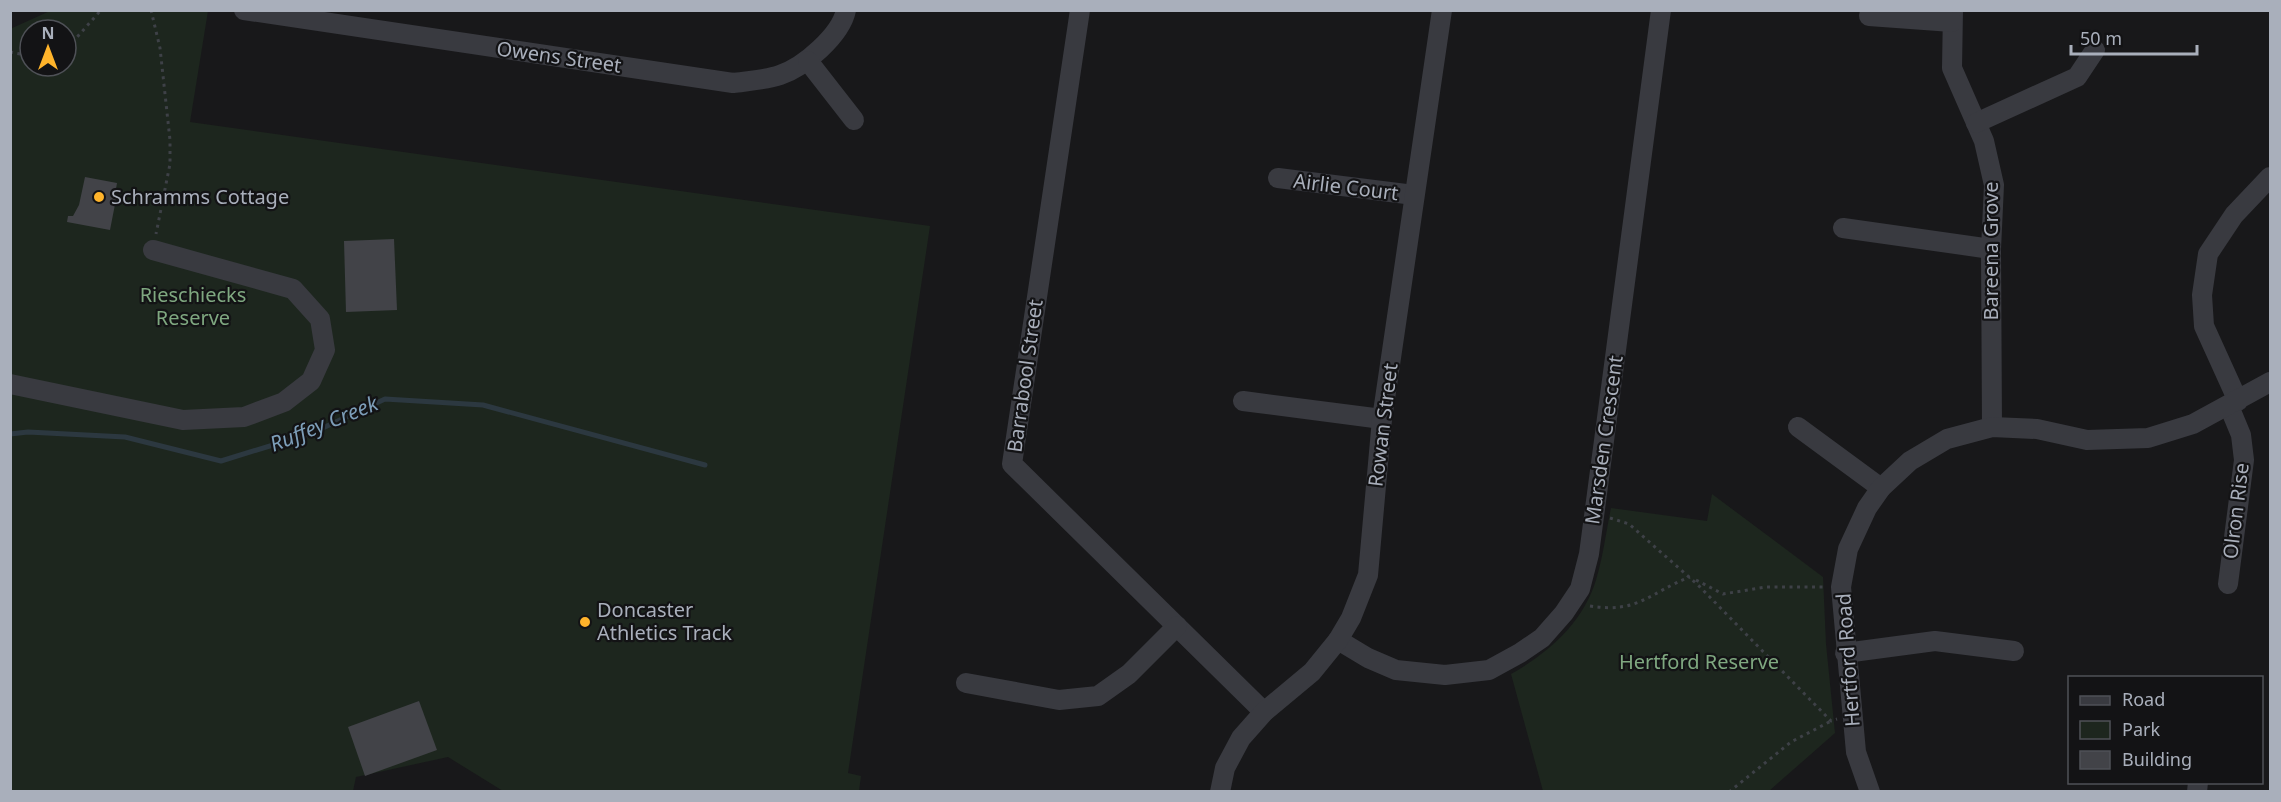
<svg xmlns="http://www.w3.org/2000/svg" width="2281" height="802" font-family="'Noto Sans',sans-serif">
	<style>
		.green { fill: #1d261e; fill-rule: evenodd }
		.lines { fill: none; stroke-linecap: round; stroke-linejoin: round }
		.stream { stroke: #2c3840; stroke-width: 5 }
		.building { fill: #424348 }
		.path { stroke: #3e4147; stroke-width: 3; stroke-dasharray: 3 4.5; stroke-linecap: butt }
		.street { stroke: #393a40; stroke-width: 20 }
		.poi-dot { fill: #ffb42b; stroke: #131315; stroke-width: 2 }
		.labels { text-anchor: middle; stroke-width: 4.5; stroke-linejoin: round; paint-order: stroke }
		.street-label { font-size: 20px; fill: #a9afbb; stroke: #131315 }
		.poi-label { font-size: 20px; fill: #a9afbb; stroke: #131315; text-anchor: start }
		.park-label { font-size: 20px; fill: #7fa880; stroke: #131315 }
		.water-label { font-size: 21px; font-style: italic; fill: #7d9eb9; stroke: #131315 }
	</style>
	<rect width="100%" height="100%" fill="#18181a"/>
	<g class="green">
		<path d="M50 11H208L190 122 930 226 848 773 861 776 859 791H503L448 757 356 777 353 791H11L10 29ZM30 30H66V66H30Z"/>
		<path d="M1712 494 1823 577 1826 644 1835 733 1769 791H1543L1511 674C1548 653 1583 623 1596 580 1603 557 1606 532 1611 508L1707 521Z"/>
	</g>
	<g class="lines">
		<polyline class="stream" points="10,434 28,432 125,437 221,461 312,433 385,399 483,405 705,465"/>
	</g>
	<g class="building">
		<polygon points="85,177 117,183 116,189 118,189 110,230 67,222 68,216 73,216 79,205"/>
		<polygon points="394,239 397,310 346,312 344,241"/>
		<polygon points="419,701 437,750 365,776 348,727"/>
	</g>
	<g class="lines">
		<g class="path">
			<polyline points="151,10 160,48 170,140 170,164 156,234"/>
			<polyline points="66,46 71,44 101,10"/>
			<polyline points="10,52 30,56"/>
			<polyline points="1610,518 1629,524 1698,585 1831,721 1837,719"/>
			<polyline points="1696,580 1723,594 1766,587 1823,587"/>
			<path d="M1590 606C1639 614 1650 592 1690 577"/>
			<polyline points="1729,792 1791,742 1831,721"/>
		</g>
		<g class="street">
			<path d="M244 10 733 83C748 81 766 80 780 75 804 67 841 35 846 10"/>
			<polyline points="1080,10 1012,464 1264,712"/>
			<polyline points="1953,10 1952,68 1984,141 1994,185 1991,249 1992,427"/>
			<polyline points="1869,16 1952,22"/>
			<polyline points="808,61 854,120"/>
			<polyline points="1976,123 2077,77 2095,50"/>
			<polyline points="1278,178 1414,195"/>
			<polyline points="1843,228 1991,249"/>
			<polyline points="10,384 183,420 244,417 284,402 311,381 325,350 320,319 293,289 153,250"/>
			<polyline points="1243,401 1382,419"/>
			<polyline points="2238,401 2204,326 2202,295 2208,254 2234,215 2270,177"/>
			<polyline points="1798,427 1881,488"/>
			<polyline points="2228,584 2244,460 2241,435 2229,406"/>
			<polyline points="1338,640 1368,658 1396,670 1445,675 1489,670 1520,653 1542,638 1564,613 1580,589 1589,554 1661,10"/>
			<polyline points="1845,653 1935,641 2014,651"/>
			<polyline points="966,683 1059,700 1098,696 1129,674 1177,626"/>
			<polyline points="1220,792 1225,768 1241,738 1264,712 1312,672 1338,640 1351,618 1368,575 1382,419 1442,10"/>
			<polyline points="1870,792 1856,752 1841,587 1848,549 1867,508 1881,488 1910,461 1947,439 1992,427 2037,429 2087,440 2148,438 2193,424 2270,382"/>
			<polyline points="2197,792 2198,782"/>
		</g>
	</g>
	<g class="poi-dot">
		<circle cx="99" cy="197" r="6"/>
		<circle cx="585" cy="622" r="6"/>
	</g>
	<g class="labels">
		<g class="street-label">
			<text transform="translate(559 57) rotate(8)" y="7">Owens Street</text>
			<text transform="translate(1346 187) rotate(7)" y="7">Airlie Court</text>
			<text transform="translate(1991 251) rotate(-90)" y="7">Bareena Grove</text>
			<text transform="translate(1025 376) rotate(-82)" y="7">Barrabool Street</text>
			<text transform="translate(1383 425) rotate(-83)" y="7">Rowan Street</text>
			<text transform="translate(1604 440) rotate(-82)" y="7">Marsden Crescent</text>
			<text transform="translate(2236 511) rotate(-83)" y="7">Olron Rise</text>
			<text transform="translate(1848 660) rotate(-94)" y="7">Hertford Road</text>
		</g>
		<g class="poi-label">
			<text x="111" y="204">Schramms Cottage</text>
			<text x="597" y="617">Doncaster<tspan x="597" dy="23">Athletics Track</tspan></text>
		</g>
		<g class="park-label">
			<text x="193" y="302">Rieschiecks<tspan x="193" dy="23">Reserve</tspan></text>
			<text x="1699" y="669">Hertford Reserve</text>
		</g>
		<g class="water-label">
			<text transform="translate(324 424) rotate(-22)" y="7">Ruffey Creek</text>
		</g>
	</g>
	<rect width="2281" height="802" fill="none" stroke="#a9afbb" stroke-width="24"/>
	<rect x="2068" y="676" width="195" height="108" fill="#131315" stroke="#4f5157" stroke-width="1.5"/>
	<rect x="2080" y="696" width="30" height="9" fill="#393a40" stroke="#4f5157" stroke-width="1.5"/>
	<text x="2122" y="706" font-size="18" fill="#a9afbb">Road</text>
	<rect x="2080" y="721" width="30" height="18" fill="#1d261e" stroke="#4f5157" stroke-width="1.5"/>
	<text x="2122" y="736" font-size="18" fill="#a9afbb">Park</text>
	<rect x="2080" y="751" width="30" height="18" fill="#424348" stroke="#4f5157" stroke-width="1.5"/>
	<text x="2122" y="766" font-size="18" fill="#a9afbb">Building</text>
	<g transform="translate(48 48)"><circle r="28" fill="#131315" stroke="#4f5157" stroke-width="1.5"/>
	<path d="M0-4.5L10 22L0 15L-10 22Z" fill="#ffb42b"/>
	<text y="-9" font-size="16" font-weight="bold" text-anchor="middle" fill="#a9afbb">N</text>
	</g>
	<path d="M2071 45v9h126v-9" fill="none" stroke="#a9afbb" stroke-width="3"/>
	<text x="2080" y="45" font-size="18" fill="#a9afbb" stroke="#131315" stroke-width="4.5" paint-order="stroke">50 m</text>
</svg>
